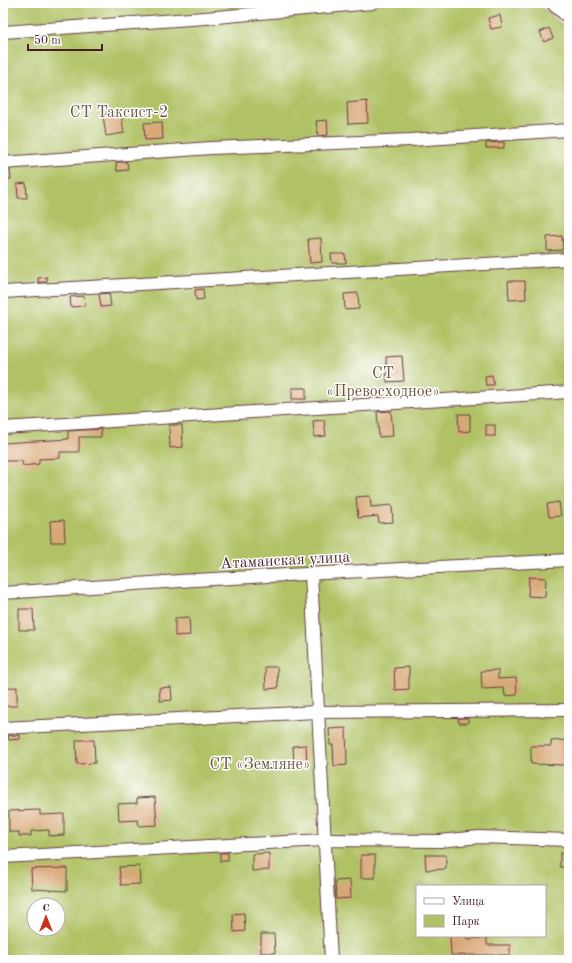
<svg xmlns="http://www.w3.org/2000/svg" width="572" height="963" font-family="'Old Standard TT',serif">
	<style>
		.green { fill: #b0c265; stroke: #7d7048; fill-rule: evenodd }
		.building { fill: #d8a776 }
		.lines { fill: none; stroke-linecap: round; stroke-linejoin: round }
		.minor-casing { stroke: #633c42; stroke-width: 14 }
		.highway-casing { stroke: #633c42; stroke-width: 20 }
		.minor { stroke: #fff; stroke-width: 12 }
		.highway { stroke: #fff; stroke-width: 18 }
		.labels { text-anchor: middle; stroke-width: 3; stroke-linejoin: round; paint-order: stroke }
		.park-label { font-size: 16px; fill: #6e583f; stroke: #fff }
		.street-label { font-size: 16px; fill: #4a1f2b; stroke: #fff }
	</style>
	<rect width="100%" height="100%" fill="#fff"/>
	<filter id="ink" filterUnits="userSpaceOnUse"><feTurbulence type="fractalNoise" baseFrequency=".025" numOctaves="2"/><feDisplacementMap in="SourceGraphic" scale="8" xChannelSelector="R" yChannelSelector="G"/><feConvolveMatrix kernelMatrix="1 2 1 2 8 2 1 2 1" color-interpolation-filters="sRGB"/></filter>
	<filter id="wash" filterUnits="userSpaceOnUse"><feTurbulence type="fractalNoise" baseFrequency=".012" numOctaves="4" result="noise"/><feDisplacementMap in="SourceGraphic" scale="16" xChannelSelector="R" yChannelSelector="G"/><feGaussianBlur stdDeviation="0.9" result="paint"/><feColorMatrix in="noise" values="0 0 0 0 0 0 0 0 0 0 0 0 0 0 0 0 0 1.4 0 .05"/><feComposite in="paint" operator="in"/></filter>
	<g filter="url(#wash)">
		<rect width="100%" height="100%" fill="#eee3c5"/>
		<path class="green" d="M3 3H536L569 31V960H3ZM417 886H545V936H417ZM34 905H58V929H34Z"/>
		<g id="blocks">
			<g class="building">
				<polygon points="500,15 502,27 491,29 488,18"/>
				<polygon points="549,28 553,38 544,42 540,32"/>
				<polygon points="367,101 368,123 348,124 347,103"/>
				<polygon points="121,113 124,133 106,136 103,115"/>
				<polygon points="327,120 328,135 318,136 316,121"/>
				<polygon points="162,122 163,139 145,140 144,123"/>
				<polygon points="504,142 504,148 486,148 486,143"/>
				<polygon points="116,162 127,162 128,170 117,171"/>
				<polygon points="3,170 10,170 11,179 3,180"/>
				<polygon points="26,183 27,198 18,198 17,184"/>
				<polygon points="562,236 563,250 547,251 547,237"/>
				<polygon points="321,238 322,262 310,263 308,239"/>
				<polygon points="331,254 345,254 346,263 332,263"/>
				<polygon points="47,277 47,282 38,282 38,278"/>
				<polygon points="508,281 525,281 526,299 509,300"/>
				<polygon points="203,289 204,299 196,300 195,290"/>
				<polygon points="109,293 111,306 101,307 99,294"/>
				<polygon points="358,293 359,309 345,310 344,294"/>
				<polygon points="84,296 85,306 71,307 70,297"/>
				<polygon points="402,356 404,381 387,382 386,357"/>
				<polygon points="492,375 494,385 486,385 485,376"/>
				<rect x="292" y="388" width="14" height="11"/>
				<polygon points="391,411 393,436 379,437 377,412"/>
				<polygon points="458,414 470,414 470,431 459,432"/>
				<polygon points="324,420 326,436 314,437 313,421"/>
				<polygon points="169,425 182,425 183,447 170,448"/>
				<rect x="486" y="425" width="9" height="11"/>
				<polygon points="101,429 101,437 79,437 79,452 60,452 60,458 39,459 39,464 23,466 22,461 3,461 3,443 68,439 68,431"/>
				<polygon points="370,496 371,507 392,505 393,522 379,523 378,516 358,518 356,497"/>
				<polygon points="559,502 561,516 549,517 547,504"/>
				<polygon points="64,520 65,542 51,542 50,521"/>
				<polygon points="529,577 546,578 545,597 528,596"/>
				<polygon points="19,609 33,609 34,630 19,630"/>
				<polygon points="189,617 190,635 175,636 175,618"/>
				<polygon points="265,667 277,667 278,688 266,689"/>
				<polygon points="409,667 409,689 395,690 394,668"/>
				<polygon points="498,670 498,679 516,678 517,695 505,696 504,688 482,689 481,671"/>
				<polygon points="17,687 17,706 3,706 3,688"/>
				<polygon points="171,687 172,700 160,701 159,688"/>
				<polygon points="458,718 468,718 468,723 459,723"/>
				<polygon points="346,728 347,765 334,766 333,745 330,745 329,729"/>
				<polygon points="8,735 20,735 20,739 9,740"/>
				<polygon points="76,740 94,740 95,763 77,764"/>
				<polygon points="566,740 566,765 531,764 531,746 551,746 551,741"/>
				<polygon points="306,745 307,767 294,767 293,746"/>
				<polygon points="155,797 157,825 139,826 138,820 119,821 118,804 137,803 137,798"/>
				<polygon points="40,810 40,815 64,814 64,835 49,836 49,830 31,831 31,836 19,836 19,832 9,832 9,811"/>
				<rect x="220" y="853" width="8" height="8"/>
				<polygon points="269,853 269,870 252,871 252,854"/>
				<polygon points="560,853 569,854 569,867 560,867"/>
				<rect x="361" y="855" width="14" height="23"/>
				<polygon points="425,855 446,855 446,869 426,870"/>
				<polygon points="139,866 140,884 121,885 119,867"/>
				<polygon points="67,868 67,891 32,889 31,869"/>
				<polygon points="350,880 351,898 336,899 335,881"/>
				<polygon points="244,913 245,931 234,932 233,914"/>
				<polygon points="261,934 274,934 275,953 261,953"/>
				<polygon points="450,936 466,936 467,939 487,938 487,945 510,945 510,955 451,955"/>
			</g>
		</g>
	</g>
	<g filter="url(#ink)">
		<use href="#blocks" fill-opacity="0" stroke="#633c42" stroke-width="1"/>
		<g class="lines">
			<defs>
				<g id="minor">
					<polyline points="3,32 205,18 372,3"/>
					<polyline points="3,163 211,148 410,140 569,130"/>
					<polyline points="3,292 569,259"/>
					<polyline points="3,428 569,392"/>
					<polyline points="311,574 331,960"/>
					<polyline points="3,593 195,580 569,560"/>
					<polyline points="3,728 317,712 569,710"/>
					<polyline points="3,857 324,840 440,841 479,837 569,840"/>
				</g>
				<polyline id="highway" points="556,3 569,14"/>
			</defs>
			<use href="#minor" class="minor-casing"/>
			<use href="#highway" class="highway-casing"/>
			<use href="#minor" class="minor"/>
			<use href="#highway" class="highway"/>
		</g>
	</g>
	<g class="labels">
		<g class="park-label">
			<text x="119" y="117">СТ Таксист-2</text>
			<text x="383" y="378">СТ<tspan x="383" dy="18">«Превосходное»</tspan></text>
			<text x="260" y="769">СТ «Земляне»</text>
		</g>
		<g class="street-label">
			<text transform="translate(285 559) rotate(-3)" y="6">Атаманская улица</text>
		</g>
	</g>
	<rect width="572" height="963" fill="none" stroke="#fff" stroke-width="16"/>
	<rect x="416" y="885" width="130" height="52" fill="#ffffff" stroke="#b7a5aa"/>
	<rect x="424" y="898" width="20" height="6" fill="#ffffff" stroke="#b7a5aa"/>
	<text x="452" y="905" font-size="12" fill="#4a1f2b">Улица</text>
	<rect x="424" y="915" width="20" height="12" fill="#b0c265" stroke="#b7a5aa"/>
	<text x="452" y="925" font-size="12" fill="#4a1f2b">Парк</text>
	<g transform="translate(46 917)"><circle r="19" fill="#ffffff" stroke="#b7a5aa"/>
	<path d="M0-3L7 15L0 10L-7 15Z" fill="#c8321e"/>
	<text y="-6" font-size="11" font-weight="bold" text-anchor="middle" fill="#4a1f2b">С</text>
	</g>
	<path d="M28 44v6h74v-6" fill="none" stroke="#4a1f2b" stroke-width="2"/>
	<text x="34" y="44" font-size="12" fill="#4a1f2b" stroke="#ffffff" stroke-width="3" paint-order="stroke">50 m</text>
</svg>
